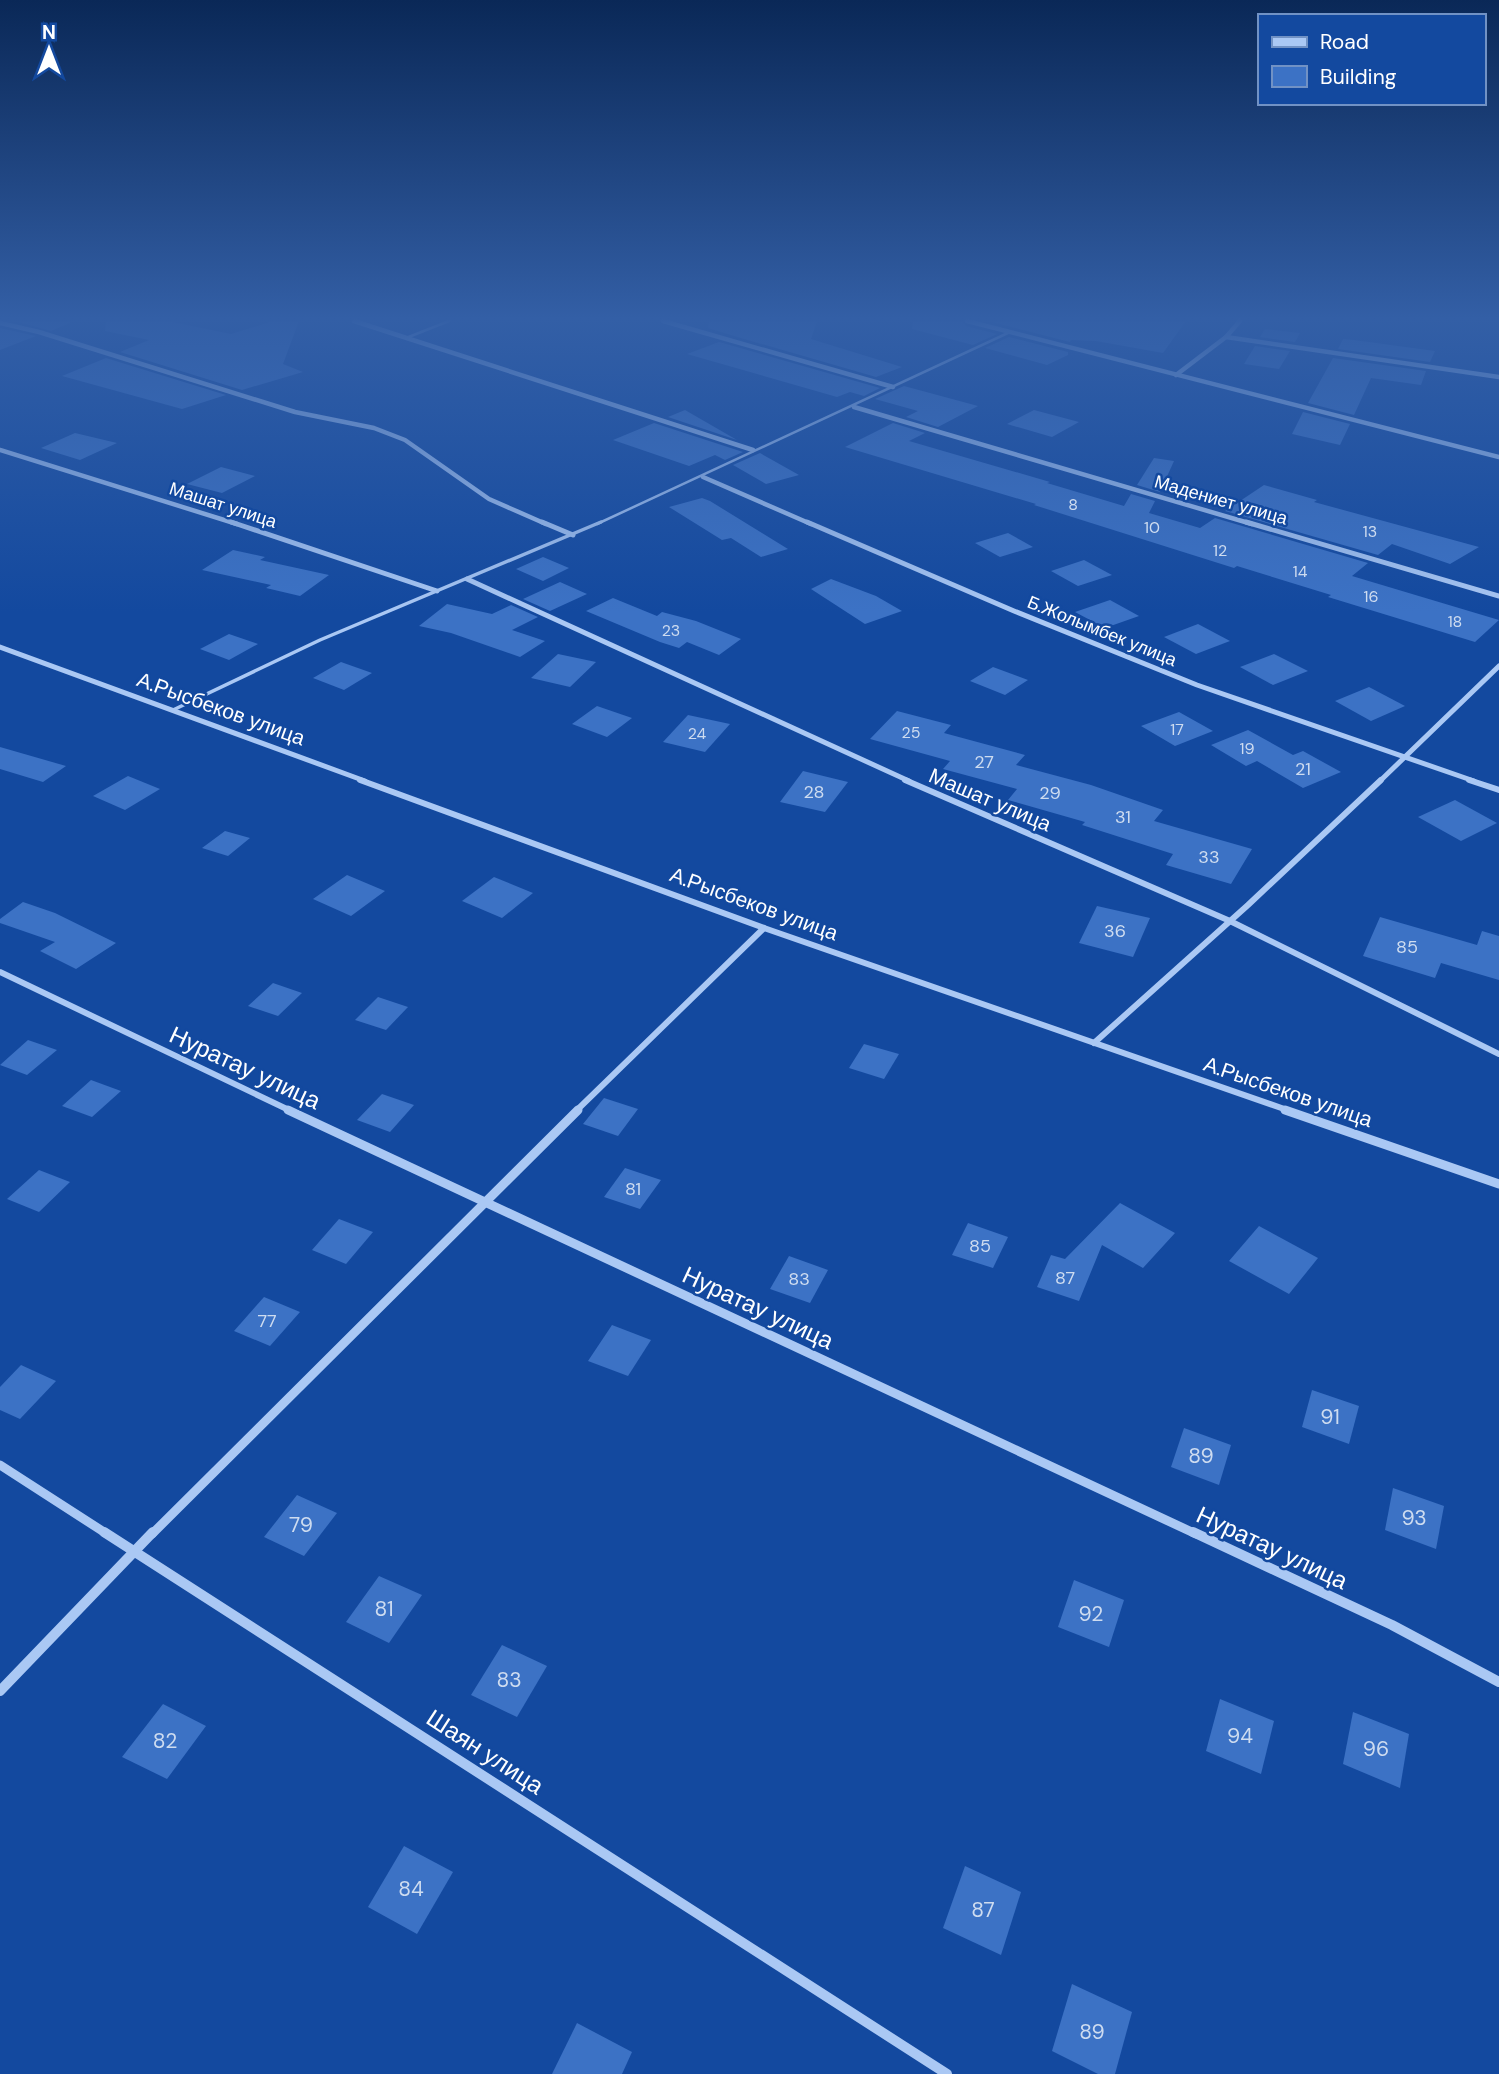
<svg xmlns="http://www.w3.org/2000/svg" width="1499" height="2074" font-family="'DM Sans',sans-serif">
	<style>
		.building { fill: #3c72c5 }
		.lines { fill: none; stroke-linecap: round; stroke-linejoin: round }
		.service-far1 { stroke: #aac8f4; stroke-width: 2.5 }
		.service { stroke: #aac8f4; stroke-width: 3.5 }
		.minor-far4 { stroke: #aac8f4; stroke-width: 4.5 }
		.minor-far3 { stroke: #aac8f4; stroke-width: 5 }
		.minor-far2 { stroke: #aac8f4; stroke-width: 6 }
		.minor-far1 { stroke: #aac8f4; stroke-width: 9 }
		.minor { stroke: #aac8f4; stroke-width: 10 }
		.labels { text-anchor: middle; stroke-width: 5; stroke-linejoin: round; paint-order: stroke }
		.far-number-label { font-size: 16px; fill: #cedcf0 }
		.far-street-label { font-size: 18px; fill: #fff; stroke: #13499f }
		.number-label { font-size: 18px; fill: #cedcf0 }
		.street-label { font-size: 21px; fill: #fff; stroke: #13499f }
		.near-number-label { font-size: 21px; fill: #cedcf0 }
		.near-street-label { font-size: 24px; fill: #fff; stroke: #13499f }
	</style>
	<rect width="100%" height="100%" fill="#13499f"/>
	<g class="building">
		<polygon points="15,321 70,321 70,323 51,331"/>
		<polygon points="106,321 168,321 231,334 273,321 299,321 283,364 303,372 242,390 120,352 149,340 105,331"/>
		<polygon points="709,321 817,321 811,339 902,367 876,377 734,336 708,328"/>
		<polygon points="913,321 962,321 966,326 997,334 973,345 912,329"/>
		<polygon points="988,321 1186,321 1163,353 1096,341 1071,340 1070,342"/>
		<polygon points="0,328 36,336 0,350"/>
		<polygon points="1265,329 1300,333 1295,342 1260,337"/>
		<polygon points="1009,337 1068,352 1068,355 1047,365 985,348"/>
		<polygon points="1343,339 1354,340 1435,351 1430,362 1338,349"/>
		<polygon points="719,342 880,388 864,396 850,392 837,397 687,354"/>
		<polygon points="1255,346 1290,351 1279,369 1244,364"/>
		<polygon points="106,358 226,395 182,409 62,376"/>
		<polygon points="1333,358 1426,371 1421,385 1371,378 1354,415 1308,403"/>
		<polygon points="904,386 978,406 938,427 906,417 918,411 875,399"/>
		<polygon points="685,410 737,440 668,417"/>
		<polygon points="1034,410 1079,422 1052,437 1007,424"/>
		<polygon points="1303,412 1350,424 1340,445 1292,434"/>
		<polygon points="654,423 743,452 725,460 715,455 689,466 613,440"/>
		<polygon points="893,423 925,433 909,441 1050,482 1047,483 1124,506 1131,494 1155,501 1149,513 1200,528 1215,518 1368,563 1352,576 1499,620 1475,642 1328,597 1331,595 1237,566 1234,568 1034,505 1036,504 845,447"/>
		<polygon points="75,433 117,443 80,460 41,448"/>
		<polygon points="760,453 799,475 766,484 733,465"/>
		<polygon points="1154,458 1174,461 1160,492 1137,485"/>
		<polygon points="221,467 255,476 222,493 187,484"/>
		<polygon points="1264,485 1317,500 1314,502 1479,547 1450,564 1392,544 1378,555 1225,511"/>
		<polygon points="702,498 710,501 788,549 761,557 731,538 722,540 669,507"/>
		<polygon points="1008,533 1033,547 1000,557 975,543"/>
		<polygon points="233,550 265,557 260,560 329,575 300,596 266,588 271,585 202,570"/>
		<polygon points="543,557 569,568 543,581 516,569"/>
		<polygon points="1084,560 1112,575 1078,586 1051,571"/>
		<polygon points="831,579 876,596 902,611 865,624 811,589"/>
		<polygon points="560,582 587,594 550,611 523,599"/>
		<polygon points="613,598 657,616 662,612 696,621 741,639 719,655 687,642 679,648 660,642 586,611"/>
		<polygon points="1110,600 1139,616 1105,628 1075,612"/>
		<polygon points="447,604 492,614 511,605 538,617 512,630 545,641 520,657 451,633 419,626"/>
		<polygon points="1198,624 1230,641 1196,654 1164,637"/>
		<polygon points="229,634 258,644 229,660 200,649"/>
		<polygon points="558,654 596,662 570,687 531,678"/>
		<polygon points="1274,654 1308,671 1273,685 1240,667"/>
		<polygon points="341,662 372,673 344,690 313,678"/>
		<polygon points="993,667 1028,680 1005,695 970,681"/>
		<polygon points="1369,687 1405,706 1371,721 1335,701"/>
		<polygon points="597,706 632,718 607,737 572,724"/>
		<polygon points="897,711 951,725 944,733 1025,755 1016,765 1091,785 1163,810 1154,821 1252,849 1231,884 1166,865 1173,854 1082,825 1085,822 1008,800 1017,789 943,769 950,761 870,739"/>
		<polygon points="1179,712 1213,731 1175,746 1141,726"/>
		<polygon points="688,715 730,724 705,752 663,742"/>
		<polygon points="1248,730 1293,755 1303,751 1341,772 1303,788 1257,761 1246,766 1211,745"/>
		<polygon points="0,747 66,766 43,782 0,769"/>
		<polygon points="803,771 848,782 825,812 780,802"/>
		<polygon points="128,776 160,789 125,810 93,796"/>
		<polygon points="1455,800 1497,823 1461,841 1418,817"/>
		<polygon points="225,831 250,838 228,856 202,848"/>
		<polygon points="347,875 385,891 351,916 313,899"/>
		<polygon points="494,877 533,893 502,918 462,901"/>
		<polygon points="23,902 55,913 116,943 76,969 40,951 55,942 0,923 0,919"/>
		<polygon points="1097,906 1150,918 1133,957 1079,943"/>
		<polygon points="1380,917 1477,945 1482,931 1499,936 1499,980 1441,963 1435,978 1363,956"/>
		<polygon points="273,983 302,993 278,1016 248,1006"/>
		<polygon points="378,997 408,1007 386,1030 355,1020"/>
		<polygon points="28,1040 57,1050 27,1075 0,1065"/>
		<polygon points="864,1044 899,1054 884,1079 849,1068"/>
		<polygon points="91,1080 121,1091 92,1117 62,1106"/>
		<polygon points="382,1094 414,1105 390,1132 357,1120"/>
		<polygon points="604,1098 638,1109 618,1136 583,1124"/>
		<polygon points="625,1168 661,1180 640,1209 604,1197"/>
		<polygon points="39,1170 70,1182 39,1212 7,1199"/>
		<polygon points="1120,1203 1175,1233 1143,1268 1102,1245 1079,1301 1037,1287 1051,1255 1065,1259"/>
		<polygon points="339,1219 373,1232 346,1264 312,1250"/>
		<polygon points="968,1223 1008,1237 993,1268 952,1255"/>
		<polygon points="1259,1226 1318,1258 1289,1294 1229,1261"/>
		<polygon points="789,1256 828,1270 810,1303 770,1289"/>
		<polygon points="264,1297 300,1312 270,1346 234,1331"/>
		<polygon points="612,1325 651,1340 628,1376 588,1361"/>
		<polygon points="21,1365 56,1381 20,1419 0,1410 0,1387"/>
		<polygon points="1312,1390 1359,1406 1349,1444 1302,1427"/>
		<polygon points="1184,1428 1231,1445 1219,1485 1171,1467"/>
		<polygon points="1393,1488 1444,1506 1436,1549 1385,1530"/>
		<polygon points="297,1495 337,1513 304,1556 264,1537"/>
		<polygon points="379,1576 422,1595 389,1643 346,1622"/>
		<polygon points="1074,1580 1124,1600 1109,1647 1058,1627"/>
		<polygon points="502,1645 547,1666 517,1717 471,1695"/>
		<polygon points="1220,1699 1274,1721 1261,1774 1206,1751"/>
		<polygon points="163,1704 206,1726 167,1779 122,1757"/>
		<polygon points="1353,1712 1409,1734 1400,1788 1343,1764"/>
		<polygon points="404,1846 453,1872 417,1934 368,1907"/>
		<polygon points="965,1866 1021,1892 1001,1955 943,1928"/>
		<polygon points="1072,1984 1132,2012 1115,2074 1098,2074 1052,2051"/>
		<polygon points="577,2023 632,2052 622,2074 552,2074"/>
	</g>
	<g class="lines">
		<g class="service-far1">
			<polyline points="406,338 449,321"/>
			<polyline points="597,524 1010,332"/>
		</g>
		<polyline class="service" points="173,710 320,640 601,522"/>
		<g class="minor-far4">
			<polyline points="354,321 753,450"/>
			<polyline points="663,321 893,387"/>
			<polyline points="967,321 1499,457"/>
			<polyline points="0,323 39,332 295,412 374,428 405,440 489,499 546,524"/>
			<polyline points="1226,337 1499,377"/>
			<polyline points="1176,375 1226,337 1240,321"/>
			<polyline points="854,407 1252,524"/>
			<polyline points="0,450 237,524"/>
			<polyline points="703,477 811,524"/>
		</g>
		<g class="minor-far3">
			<polyline points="231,522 437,591"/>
			<polyline points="542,522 573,535"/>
			<polyline points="807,522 1014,611 1197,685 1474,781"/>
			<polyline points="1246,522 1499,596"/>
			<polyline points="467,579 909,781"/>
			<polyline points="0,647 365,781"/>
			<polyline points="1380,781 1499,666"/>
		</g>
		<g class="minor-far2">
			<polyline points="360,780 764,928 1290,1111"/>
			<polyline points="905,780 1230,921 1499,1054"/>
			<polyline points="1469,780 1499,790"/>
			<polyline points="0,972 291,1111"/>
			<polyline points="1094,1043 1248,905 1381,780"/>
			<polyline points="576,1111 764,928"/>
		</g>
		<g class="minor-far1">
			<polyline points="288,1110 1196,1534"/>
			<polyline points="1285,1110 1499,1184"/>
			<polyline points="0,1465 107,1534"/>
			<polyline points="152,1534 578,1110"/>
		</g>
		<g class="minor">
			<polyline points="104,1532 947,2074"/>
			<polyline points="1193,1532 1392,1625 1499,1682"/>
			<polyline points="0,1691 153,1532"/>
		</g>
	</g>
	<linearGradient id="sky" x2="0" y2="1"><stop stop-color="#0a2857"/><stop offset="0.52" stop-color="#335fa6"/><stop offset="1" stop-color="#335fa6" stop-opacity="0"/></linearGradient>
	<rect width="1499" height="612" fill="url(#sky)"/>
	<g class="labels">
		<g class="far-number-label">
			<text x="1073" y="510">8</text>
			<text x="1152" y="533">10</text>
			<text x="1370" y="537">13</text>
			<text x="1220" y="556">12</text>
			<text x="1300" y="577">14</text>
			<text x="1371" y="602">16</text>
			<text x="1455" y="627">18</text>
			<text x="671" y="636">23</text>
			<text x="1177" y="735">17</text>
			<text x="911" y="738">25</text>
			<text x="697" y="739">24</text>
			<text x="1247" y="754">19</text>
		</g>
		<g class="far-street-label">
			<text transform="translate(1221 500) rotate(16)" y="6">Мадениет улица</text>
			<text transform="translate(223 505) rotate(18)" y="6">Машат улица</text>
			<text transform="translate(1102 631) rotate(22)" y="6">Б.Жолымбек улица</text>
		</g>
		<g class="number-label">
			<text x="984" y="768">27</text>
			<text x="1303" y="775">21</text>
			<text x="814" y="798">28</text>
			<text x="1050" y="799">29</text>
			<text x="1123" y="823">31</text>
			<text x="1209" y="863">33</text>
			<text x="1115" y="937">36</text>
			<text x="1407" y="953">85</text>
			<text x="633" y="1195">81</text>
			<text x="980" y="1252">85</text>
			<text x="1065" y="1284">87</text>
			<text x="799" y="1285">83</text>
			<text x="267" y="1327">77</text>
		</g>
		<g class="street-label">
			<text transform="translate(221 709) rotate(20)" y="7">А.Рысбеков улица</text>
			<text transform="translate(990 800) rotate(23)" y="7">Машат улица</text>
			<text transform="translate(754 904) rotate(20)" y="7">А.Рысбеков улица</text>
			<text transform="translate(1288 1092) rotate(19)" y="7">А.Рысбеков улица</text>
		</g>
		<g class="near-number-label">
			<text x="1330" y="1424">91</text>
			<text x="1201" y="1463">89</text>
			<text x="1414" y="1525">93</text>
			<text x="301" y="1532">79</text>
			<text x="384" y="1616">81</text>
			<text x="1091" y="1621">92</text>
			<text x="509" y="1687">83</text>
			<text x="1240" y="1743">94</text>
			<text x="165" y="1748">82</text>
			<text x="1376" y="1756">96</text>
			<text x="411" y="1896">84</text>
			<text x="983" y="1917">87</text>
			<text x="1092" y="2039">89</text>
		</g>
		<g class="near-street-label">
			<text transform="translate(245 1068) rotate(25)" y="8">Нуратау улица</text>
			<text transform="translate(758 1308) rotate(25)" y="8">Нуратау улица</text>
			<text transform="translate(1272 1548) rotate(25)" y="8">Нуратау улица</text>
			<text transform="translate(485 1752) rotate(33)" y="8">Шаян улица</text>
		</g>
	</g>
	<rect x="1258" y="14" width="228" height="91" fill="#13499f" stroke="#7192c5" stroke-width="2"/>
	<rect x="1272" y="37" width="35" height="10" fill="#aac8f4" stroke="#7192c5" stroke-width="2"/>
	<text x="1320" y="49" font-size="21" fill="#ffffff">Road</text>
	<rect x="1272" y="66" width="35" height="21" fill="#3c72c5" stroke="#7192c5" stroke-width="2"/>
	<text x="1320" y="84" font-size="21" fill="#ffffff">Building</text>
	<g transform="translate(49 49)" stroke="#13499f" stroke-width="5" paint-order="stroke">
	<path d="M0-5L12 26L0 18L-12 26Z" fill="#ffffff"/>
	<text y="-10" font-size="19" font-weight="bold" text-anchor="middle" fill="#ffffff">N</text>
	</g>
</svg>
